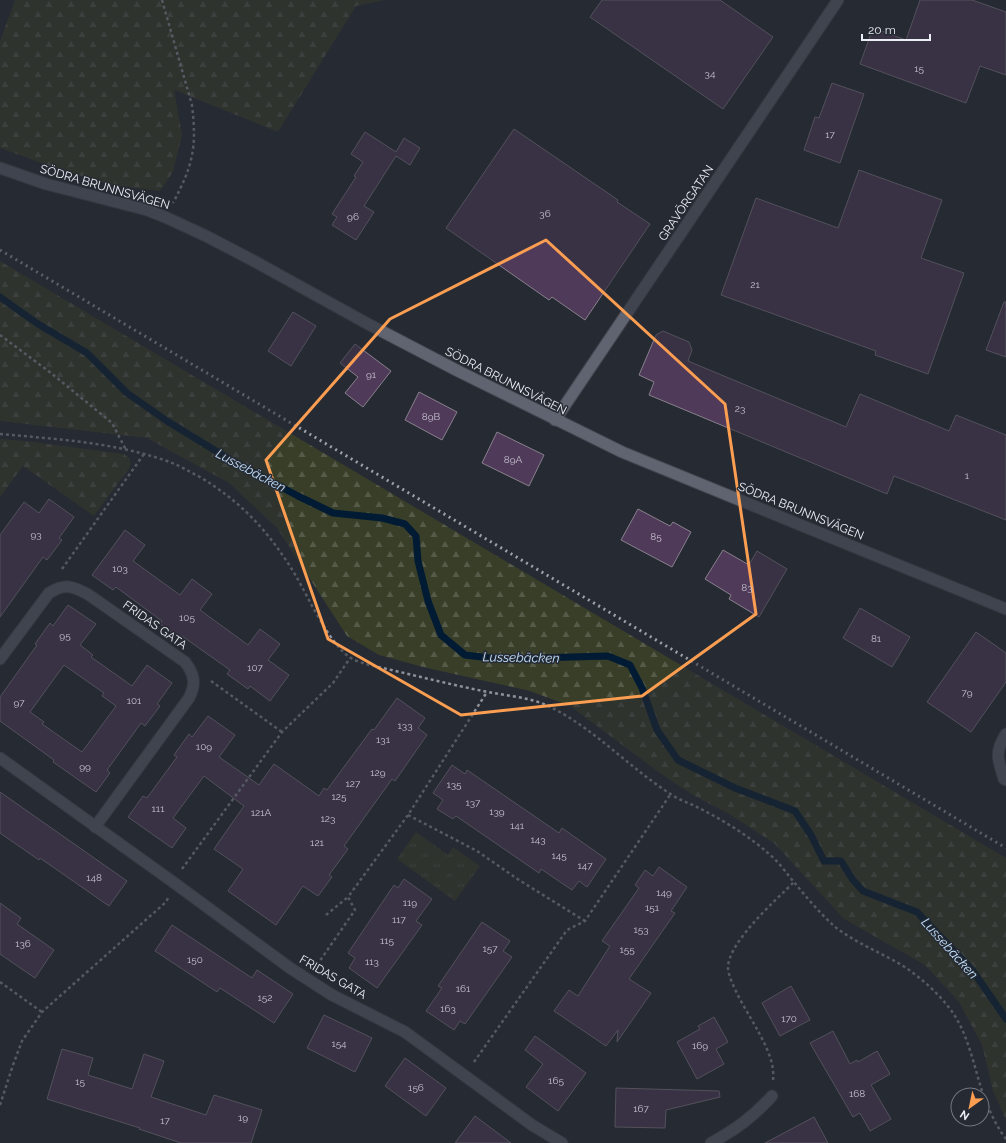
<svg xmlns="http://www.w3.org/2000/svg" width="1006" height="1143" font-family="Raleway,sans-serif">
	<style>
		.forest { fill: url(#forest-firs) }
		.park { fill: url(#park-tufts) }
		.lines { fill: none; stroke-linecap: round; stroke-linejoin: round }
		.stream { stroke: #001b33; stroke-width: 7 }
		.building { fill: #503a5a; stroke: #88818c; fill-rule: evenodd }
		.service-casing { stroke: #44474f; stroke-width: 13 }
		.minor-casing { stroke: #44474f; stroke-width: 13 }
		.tertiary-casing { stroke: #44474f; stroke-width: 13 }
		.path { stroke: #8f929a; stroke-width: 2.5; stroke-dasharray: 3 3; stroke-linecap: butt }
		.service { stroke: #606470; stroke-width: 11 }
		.minor { stroke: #606470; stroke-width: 11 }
		.tertiary { stroke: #606470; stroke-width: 11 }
		.rail { stroke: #9ea1a8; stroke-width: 3; stroke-dasharray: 2 4; stroke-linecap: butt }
		.marked { fill: none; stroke: #fc9e52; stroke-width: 3; stroke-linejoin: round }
		.labels { text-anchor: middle; stroke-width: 3; stroke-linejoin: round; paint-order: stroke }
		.number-label { font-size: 10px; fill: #c5c1ce }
		.street-label { font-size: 12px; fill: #eceef5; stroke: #262a33 }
		.water-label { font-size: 13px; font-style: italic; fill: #c1e1fe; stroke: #262a33 }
	</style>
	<defs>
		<pattern id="forest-firs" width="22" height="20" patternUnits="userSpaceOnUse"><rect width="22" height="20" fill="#393e29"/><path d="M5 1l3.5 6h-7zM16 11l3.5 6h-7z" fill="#565a49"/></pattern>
		<pattern id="park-tufts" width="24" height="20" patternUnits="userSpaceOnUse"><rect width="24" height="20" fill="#393e29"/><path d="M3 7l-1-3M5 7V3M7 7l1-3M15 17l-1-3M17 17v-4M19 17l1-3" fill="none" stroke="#565a49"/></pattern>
	</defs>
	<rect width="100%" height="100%" fill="#262a33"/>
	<g class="forest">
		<polygon points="15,0 385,0 356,6 278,132 174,90 182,135 173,172 160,191 111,185 55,168 0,148 0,41"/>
		<polygon points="0,261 1006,858 1006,1120 993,1091 982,1045 959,1002 925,965 844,919 775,844 729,814 693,795 664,776 570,706 530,691 423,667 379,655 347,636 277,528 229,483 147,438 0,421"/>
		<polygon points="0,439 26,441 124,454 130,459 130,467 94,516 23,466 0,497"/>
	</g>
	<polygon class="park" points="416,832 448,855 453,847 480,866 455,901 397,859"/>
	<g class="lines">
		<polyline class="stream" points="0,297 38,324 87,353 127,393 167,421 229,459 298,496 333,513 382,518 405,524 416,536 418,561 428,601 441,635 465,655 499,659 608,656 630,665 642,688 657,730 678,760 735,788 795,811 811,835 824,861 841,861 853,880 863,891 917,912 973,971 1006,1019"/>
	</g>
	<g class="building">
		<polygon points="602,0 720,0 773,37 723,109 590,17"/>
		<polygon points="920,0 972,0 1006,12 1006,75 980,66 966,103 860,64 873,28 906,40"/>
		<polygon points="832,83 864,94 840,163 804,150 815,117 819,118"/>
		<polygon points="514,129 618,200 617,202 650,224 585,320 552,297 549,300 446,228"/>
		<polygon points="365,132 396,152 404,138 420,148 410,165 396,156 364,206 374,212 356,240 332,225 337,217 332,214 356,177 354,176 363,162 351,154"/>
		<polygon points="859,170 942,200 921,258 964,273 928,374 875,355 876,351 721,295 756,198 838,228"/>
		<polygon points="1004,302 1006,302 1006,357 986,350"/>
		<polygon points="293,312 316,326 291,366 268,351"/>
		<polygon points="663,331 689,342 692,350 688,361 846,427 860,394 949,431 956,415 1006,435 1006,520 894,476 887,494 649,395 654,382 639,375 656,335"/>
		<polygon points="355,344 391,371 363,407 345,393 358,377 340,363"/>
		<polygon points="419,392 457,412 442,440 405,420"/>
		<polygon points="497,432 544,455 529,486 482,463"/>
		<polygon points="49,499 74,517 59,538 62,540 47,560 43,557 0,617 0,535 24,502 39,513"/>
		<polygon points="638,509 670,526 673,522 691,532 672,567 621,540"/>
		<polygon points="125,530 145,545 133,561 180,595 192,579 212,594 200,610 248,645 260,629 280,644 268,660 289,675 270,701 250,686 248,689 227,674 230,670 182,636 180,639 160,624 162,621 116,587 113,590 92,575"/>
		<polygon points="723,550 749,565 757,551 787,569 759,617 729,599 731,595 705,579"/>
		<path d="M68 605 96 624 80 645 93 655 91 657 132 686 147 665 172 683 157 704 160 706 145 726 141 723 107 770 110 773 96 792 53 762 54 760 0 721V697L37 645 35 644 50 623 53 626ZM64 665 104 693 102 696 116 706 82 752 42 724 44 722 30 712Z"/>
		<polygon points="860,608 910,637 892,667 843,638"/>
		<polygon points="976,632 1006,653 1006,682 971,732 927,702"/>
		<polygon points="397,698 425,718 418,728 427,735 395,781 392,779 344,846 348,849 329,875 332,877 318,896 303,886 276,925 228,891 243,869 214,849 244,806 204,776 173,818 186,828 172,848 128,817 143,796 147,798 177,757 174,755 189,734 192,737 208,716 235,735 219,757 259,785 274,764 319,796 324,788 327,790 372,729 374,730"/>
		<polygon points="452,765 465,774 467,770 559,833 562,828 606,859 587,887 579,881 572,890 541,869 539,873 456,816 453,819 437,809 443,800 433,793"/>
		<polygon points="0,792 127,881 109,906 40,858 39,860 0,833"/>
		<polygon points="659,867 687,887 671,911 675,913 629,979 651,993 617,1042 618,1030 606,1046 554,1011 569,990 578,996 610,946 602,941 639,888 635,885 645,870 653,876"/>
		<polygon points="404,879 432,899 416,921 422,925 377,988 349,968 355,958 348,953 394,885 398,888"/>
		<polygon points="0,903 21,918 17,924 54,950 35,978 0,954"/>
		<polygon points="482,922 510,941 503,951 512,957 465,1024 460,1021 454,1030 426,1011 442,988 438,986"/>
		<polygon points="172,925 252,978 257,970 293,994 274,1023 220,988 217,992 155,951"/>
		<polygon points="791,986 810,1020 780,1036 762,1003"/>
		<polygon points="324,1015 372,1038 355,1072 307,1048"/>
		<polygon points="714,1017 728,1042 716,1049 724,1064 697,1079 677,1042 700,1029 698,1026"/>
		<polygon points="833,1031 850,1064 857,1060 858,1062 877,1051 890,1074 871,1085 891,1119 870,1131 860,1113 853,1117 810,1043"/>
		<polygon points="535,1036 586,1073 558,1111 526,1087 543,1064 525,1050"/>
		<polygon points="62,1049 93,1058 88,1075 132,1089 144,1054 164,1061 151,1097 206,1115 214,1095 262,1110 251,1143 181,1143 139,1129 140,1128 47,1099"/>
		<polygon points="405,1058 446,1088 426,1116 385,1086"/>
		<polygon points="616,1088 719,1091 720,1097 666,1110 665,1128 615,1127"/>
		<polygon points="475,1116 511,1143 455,1143"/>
		<polygon points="814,1117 828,1143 765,1143"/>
	</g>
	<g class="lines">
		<defs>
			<path id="service" d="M1006 734C994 752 998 760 1004 779L1006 780"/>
			<g id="minor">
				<polyline points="555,420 838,0"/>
				<path d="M0 659 49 593C65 583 73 586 89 595L185 662C195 675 196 684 189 698L95 827"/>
				<polyline points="0,758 173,882 290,968 332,995 405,1032 532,1125 562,1143"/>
				<path d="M711 1143C735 1130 753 1117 772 1096"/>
			</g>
			<polyline id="tertiary" points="0,168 46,184 147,210 165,217 206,236 254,261 368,324 458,371 622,452 1006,609"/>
		</defs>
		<use href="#service" class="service-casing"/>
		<use href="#minor" class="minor-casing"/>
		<use href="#tertiary" class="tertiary-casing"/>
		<g class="path">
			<path d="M162 0 192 105C197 148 193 165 173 203"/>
			<polyline points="0,335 51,373 112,423 126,450"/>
			<path d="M0 434C55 439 111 442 164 460 177 464 188 471 200 477 243 503 270 533 296 576 308 597 331 647 351 658 355 661 361 662 365 664 406 673 447 684 488 692 507 696 528 697 546 705 592 726 627 766 669 793 677 799 686 802 695 806 721 819 748 835 769 854 779 862 786 873 794 882 806 897 820 913 834 926 850 939 870 948 889 958 911 969 931 986 947 1005 968 1030 973 1064 983 1094 989 1110 996 1126 1006 1139"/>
			<polyline points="62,569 144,454"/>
			<polyline points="211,681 282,732"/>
			<polyline points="408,815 477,851 519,880 585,921"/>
			<polyline points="182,869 282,732 333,683 350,658"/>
			<polyline points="326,915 348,897"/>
			<polyline points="317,965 355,910 348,897 408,815 487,692"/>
			<polyline points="0,982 42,1012"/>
			<polyline points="474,1062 567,930 585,921 670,795"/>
			<path d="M773 1080C775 1063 766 1046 758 1031 750 1016 729 984 728 968 728 942 776 900 794 882"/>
			<polyline points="0,1105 13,1065 22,1041 42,1012 166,902 168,898"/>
		</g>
		<use href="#service" class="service"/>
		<use href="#minor" class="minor"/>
		<use href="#tertiary" class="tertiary"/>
		<polyline class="rail" points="0,250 1006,848"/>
	</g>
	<path d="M0 0H1006V1143H0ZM546 240 725 404 756 614 642 696 461 715 328 639 266 460 390 319Z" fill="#262a33" fill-opacity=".55" fill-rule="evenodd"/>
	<path class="marked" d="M546 240 725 404 756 614 642 696 461 715 328 639 266 460 390 319Z"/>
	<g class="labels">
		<g class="number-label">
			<text x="919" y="72">15</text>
			<text x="710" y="77">34</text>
			<text x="830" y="138">17</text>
			<text x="545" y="217">36</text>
			<text x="353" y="220">96</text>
			<text x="755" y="288">21</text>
			<text x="371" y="378">91</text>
			<text x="740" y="412">23</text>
			<text x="431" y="420">89B</text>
			<text x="513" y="463">89A</text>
			<text x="967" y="479">1</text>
			<text x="36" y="538">93</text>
			<text x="656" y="540">85</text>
			<text x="120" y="572">103</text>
			<text x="747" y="591">83</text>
			<text x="187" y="621">105</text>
			<text x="65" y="639">95</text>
			<text x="876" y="642">81</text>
			<text x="255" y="671">107</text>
			<text x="967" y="696">79</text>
			<text x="134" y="704">101</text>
			<text x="19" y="706">97</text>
			<text x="405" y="729">133</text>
			<text x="383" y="743">131</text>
			<text x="204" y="750">109</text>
			<text x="85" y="770">99</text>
			<text x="378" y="776">129</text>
			<text x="353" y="787">127</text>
			<text x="454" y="788">135</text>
			<text x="339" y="800">125</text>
			<text x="473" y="806">137</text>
			<text x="158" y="812">111</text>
			<text x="497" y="815">139</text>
			<text x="261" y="816">121A</text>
			<text x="328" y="822">123</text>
			<text x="517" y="829">141</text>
			<text x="538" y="843">143</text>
			<text x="317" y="846">121</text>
			<text x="559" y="859">145</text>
			<text x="585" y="869">147</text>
			<text x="94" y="881">148</text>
			<text x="664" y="896">149</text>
			<text x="410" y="906">119</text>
			<text x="652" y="911">151</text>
			<text x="399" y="923">117</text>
			<text x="641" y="933">153</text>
			<text x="387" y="944">115</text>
			<text x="23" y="947">136</text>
			<text x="490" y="952">157</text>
			<text x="627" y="953">155</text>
			<text x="195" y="963">150</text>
			<text x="372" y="965">113</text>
			<text x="463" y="992">161</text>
			<text x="265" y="1001">152</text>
			<text x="448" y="1012">163</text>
			<text x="789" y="1022">170</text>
			<text x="339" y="1047">154</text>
			<text x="700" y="1049">169</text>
			<text x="556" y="1084">165</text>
			<text x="80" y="1085">15</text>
			<text x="416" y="1091">156</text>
			<text x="857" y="1097">168</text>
			<text x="641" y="1112">167</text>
			<text x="243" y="1121">19</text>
			<text x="165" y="1124">17</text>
		</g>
		<g class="street-label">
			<text transform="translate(105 187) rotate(16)" y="4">SÖDRA BRUNNSVÄGEN</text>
			<text transform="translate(686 203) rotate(-56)" y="4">GRAVÖRGATAN</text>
			<text transform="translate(506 381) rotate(27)" y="4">SÖDRA BRUNNSVÄGEN</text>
			<text transform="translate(801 511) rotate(22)" y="4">SÖDRA BRUNNSVÄGEN</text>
			<text transform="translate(155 625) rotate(35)" y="4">FRIDAS GATA</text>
			<text transform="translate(333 977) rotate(30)" y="4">FRIDAS GATA</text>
		</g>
		<g class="water-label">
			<text transform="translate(251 470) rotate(28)" y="5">Lussebäcken</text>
			<text transform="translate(521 657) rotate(1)" y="5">Lussebäcken</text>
			<text transform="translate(950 948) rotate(48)" y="5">Lussebäcken</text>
		</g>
	</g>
	<g transform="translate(970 1107) rotate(213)"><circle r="19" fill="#262a33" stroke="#757881"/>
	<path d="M0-3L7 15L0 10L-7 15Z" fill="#fc9e52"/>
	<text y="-6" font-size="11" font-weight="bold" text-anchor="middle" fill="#eceef5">N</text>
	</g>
	<path d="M862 34v6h68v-6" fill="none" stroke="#eceef5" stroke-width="2"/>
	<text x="868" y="34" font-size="12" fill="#eceef5" stroke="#262a33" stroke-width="3" paint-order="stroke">20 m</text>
</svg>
